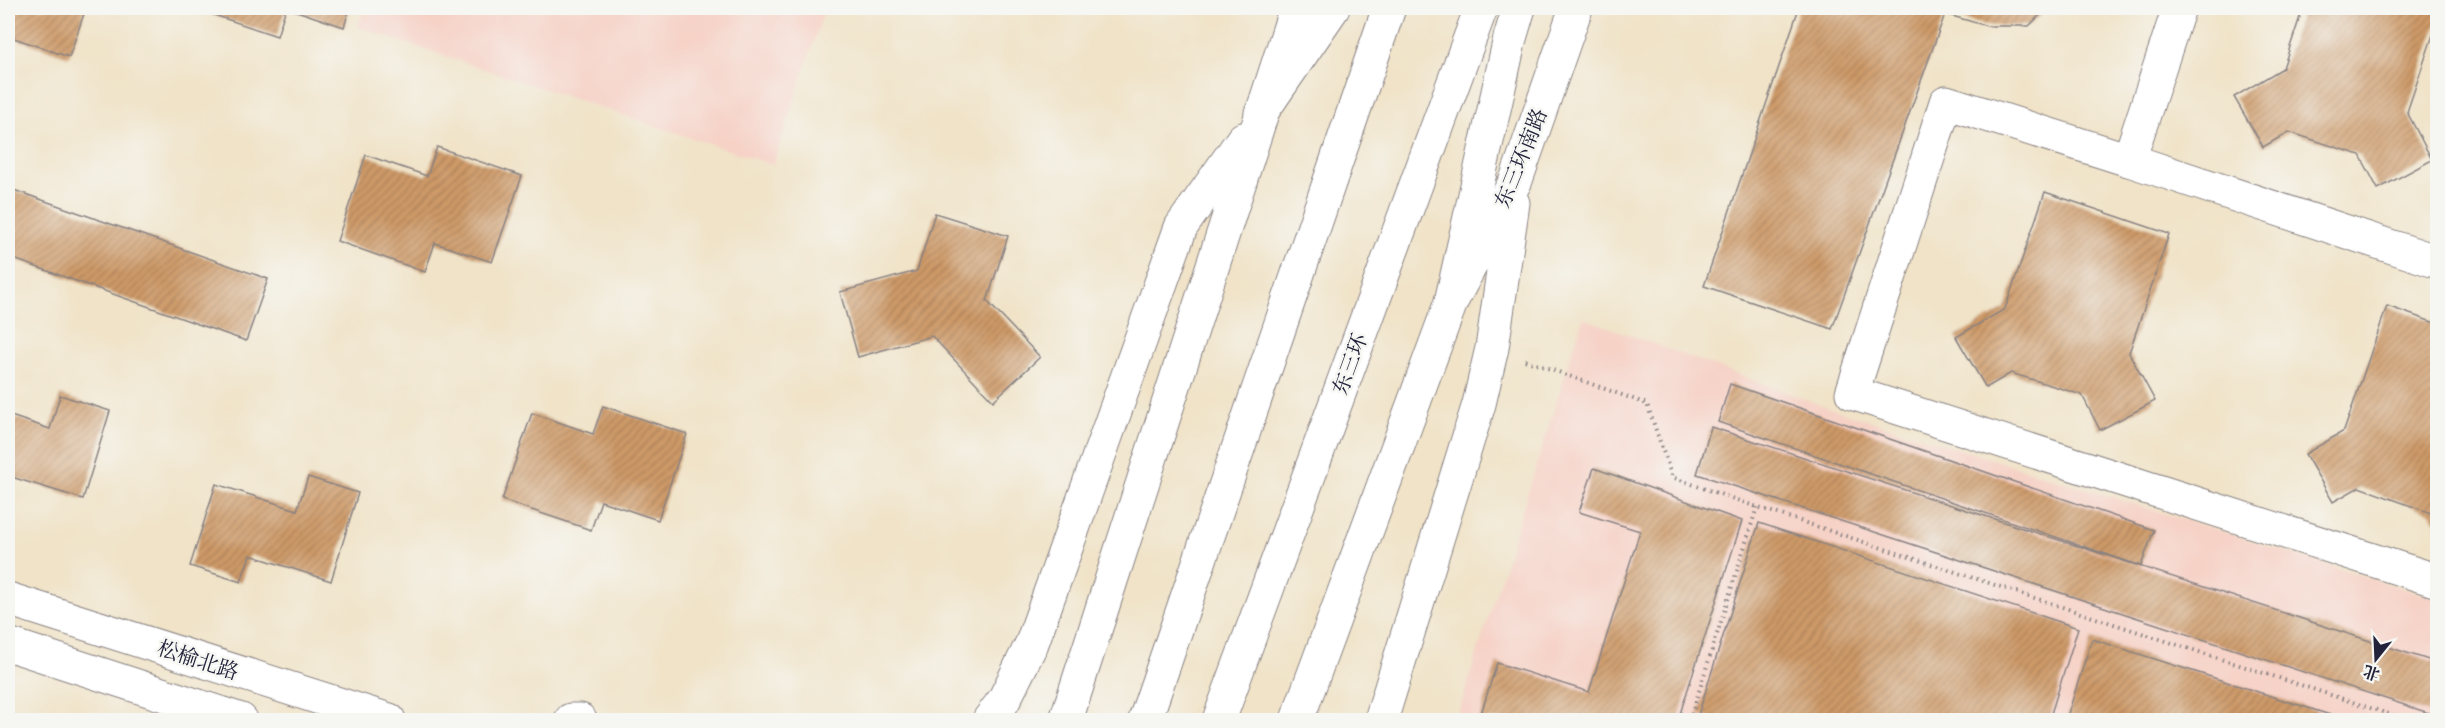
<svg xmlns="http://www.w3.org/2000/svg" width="2445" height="728" font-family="'Old Standard TT','Noto Serif SC',serif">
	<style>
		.built { fill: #f6d1c6 }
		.building { fill: url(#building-hatch) }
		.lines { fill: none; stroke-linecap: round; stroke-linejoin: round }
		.minor-casing { stroke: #898282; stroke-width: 35 }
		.highway-casing { stroke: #898282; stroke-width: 35 }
		.path { stroke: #898282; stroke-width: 4; stroke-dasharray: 1.5 4.5; stroke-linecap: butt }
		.minor { stroke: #fff; stroke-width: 33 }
		.highway { stroke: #fff; stroke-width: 33 }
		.labels { text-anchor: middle; stroke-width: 5; stroke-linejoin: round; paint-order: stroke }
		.street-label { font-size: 21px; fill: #22223b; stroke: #f6f6f2 }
	</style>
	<defs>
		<pattern id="building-hatch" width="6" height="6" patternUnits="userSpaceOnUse" patternTransform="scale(1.5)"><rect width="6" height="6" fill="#ce9a67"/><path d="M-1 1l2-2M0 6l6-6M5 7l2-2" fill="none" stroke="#a77d56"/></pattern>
	</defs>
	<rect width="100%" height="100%" fill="#f6f6f2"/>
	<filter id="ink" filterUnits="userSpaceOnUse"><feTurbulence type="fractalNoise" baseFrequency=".0167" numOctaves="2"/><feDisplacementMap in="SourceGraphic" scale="12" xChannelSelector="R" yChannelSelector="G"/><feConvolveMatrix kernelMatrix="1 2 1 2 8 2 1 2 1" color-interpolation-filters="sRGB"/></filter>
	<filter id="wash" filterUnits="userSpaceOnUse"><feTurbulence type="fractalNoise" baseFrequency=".008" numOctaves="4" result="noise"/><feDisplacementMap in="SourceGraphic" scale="24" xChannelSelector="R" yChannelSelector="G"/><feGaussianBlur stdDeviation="1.35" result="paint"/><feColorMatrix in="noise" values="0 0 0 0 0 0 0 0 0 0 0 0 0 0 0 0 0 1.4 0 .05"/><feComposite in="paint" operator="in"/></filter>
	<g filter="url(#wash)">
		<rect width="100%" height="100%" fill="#f0e3c8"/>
		<g class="built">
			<polygon points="364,8 825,8 773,165 358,27"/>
			<polygon points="1583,318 1829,408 2437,599 2437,720 1456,720"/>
		</g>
		<g id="blocks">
			<g class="building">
				<polygon points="8,8 86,8 69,57 8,36"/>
				<polygon points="193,8 286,8 277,36"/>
				<polygon points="288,8 350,8 344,27"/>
				<polygon points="1799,8 2047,8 2029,26 1987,26 1945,14 1832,329 1704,286"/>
				<polygon points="2303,8 2438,8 2438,20 2407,112 2432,160 2378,189 2360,155 2289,132 2263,147 2234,97 2283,68"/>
				<polygon points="437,147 522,176 492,262 435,243 425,272 337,241 366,155 427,176"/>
				<polygon points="8,188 268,279 246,341 8,257"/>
				<polygon points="2045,192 2169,234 2129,353 2155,401 2100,430 2082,395 2011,373 1986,388 1956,337 2005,309"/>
				<polygon points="935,213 1008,236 987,301 1040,357 993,401 932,336 858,357 840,292 917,271"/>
				<polygon points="2387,306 2438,324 2438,524 2431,513 2359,487 2333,502 2305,454 2344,431"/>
				<polygon points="1730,384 2154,530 2141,566 1718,422"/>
				<polygon points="60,395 110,411 83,499 8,476 8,415 50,429"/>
				<polygon points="603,406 687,434 658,520 601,501 591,530 502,500 532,413 593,434"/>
				<polygon points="1711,427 2438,663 2438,716 1697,474"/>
				<polygon points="1594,468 1742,521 1678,720 1479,720 1497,663 1589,692 1640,531 1579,512"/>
				<polygon points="308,477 358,493 331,581 250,555 241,582 190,566 216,484 297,510"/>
				<polygon points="1759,523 2078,628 2049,720 1715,720 1698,715"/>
				<polygon points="2092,639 2346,720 2066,720"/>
			</g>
		</g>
	</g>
	<g filter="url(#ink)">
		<use href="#blocks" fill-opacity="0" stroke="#898282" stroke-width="1.5"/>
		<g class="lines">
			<defs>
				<g id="minor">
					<polyline points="2179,8 2129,160 2438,262"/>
					<polyline points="2129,160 1946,102 1852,393 2438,581"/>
					<polyline points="8,599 389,720"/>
					<polyline points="8,644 241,720"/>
					<polyline points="571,720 580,720"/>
					<polyline points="989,720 1004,700 1032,643 1181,227 1243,139"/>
					<polyline points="1066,720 1296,8"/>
					<polyline points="1297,720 1451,302 1516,180 1576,8"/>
					<polyline points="1381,720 1479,404 1492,348 1513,203"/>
				</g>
				<g id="highway">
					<polyline points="1261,113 1333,8"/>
					<polyline points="1451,302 1510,38 1519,8"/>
					<polyline points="1145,720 1389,8"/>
					<polyline points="1219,720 1481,8"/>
				</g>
			</defs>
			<use href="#minor" class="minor-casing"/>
			<use href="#highway" class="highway-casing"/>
			<g class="path">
				<polyline points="1525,360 1647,404 1672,477 1757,507 2407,720"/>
				<polyline points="1690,720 1757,507"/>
			</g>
			<use href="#minor" class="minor"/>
			<use href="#highway" class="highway"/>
		</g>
	</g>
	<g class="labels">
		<g class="street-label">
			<text transform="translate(1521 158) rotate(-68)" y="7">东三环南路</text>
			<text transform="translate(1350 364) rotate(-70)" y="7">东三环</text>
			<text transform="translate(198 660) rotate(18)" y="7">松榆北路</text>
		</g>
	</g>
	<rect width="2445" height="728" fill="none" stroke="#f6f6f2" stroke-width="30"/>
	<g transform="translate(2376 659) rotate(198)" stroke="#f6f6f2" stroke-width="4.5" paint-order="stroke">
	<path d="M0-4.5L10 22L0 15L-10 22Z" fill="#22223b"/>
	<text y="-9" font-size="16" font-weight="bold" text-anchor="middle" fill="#22223b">北</text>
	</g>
</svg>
